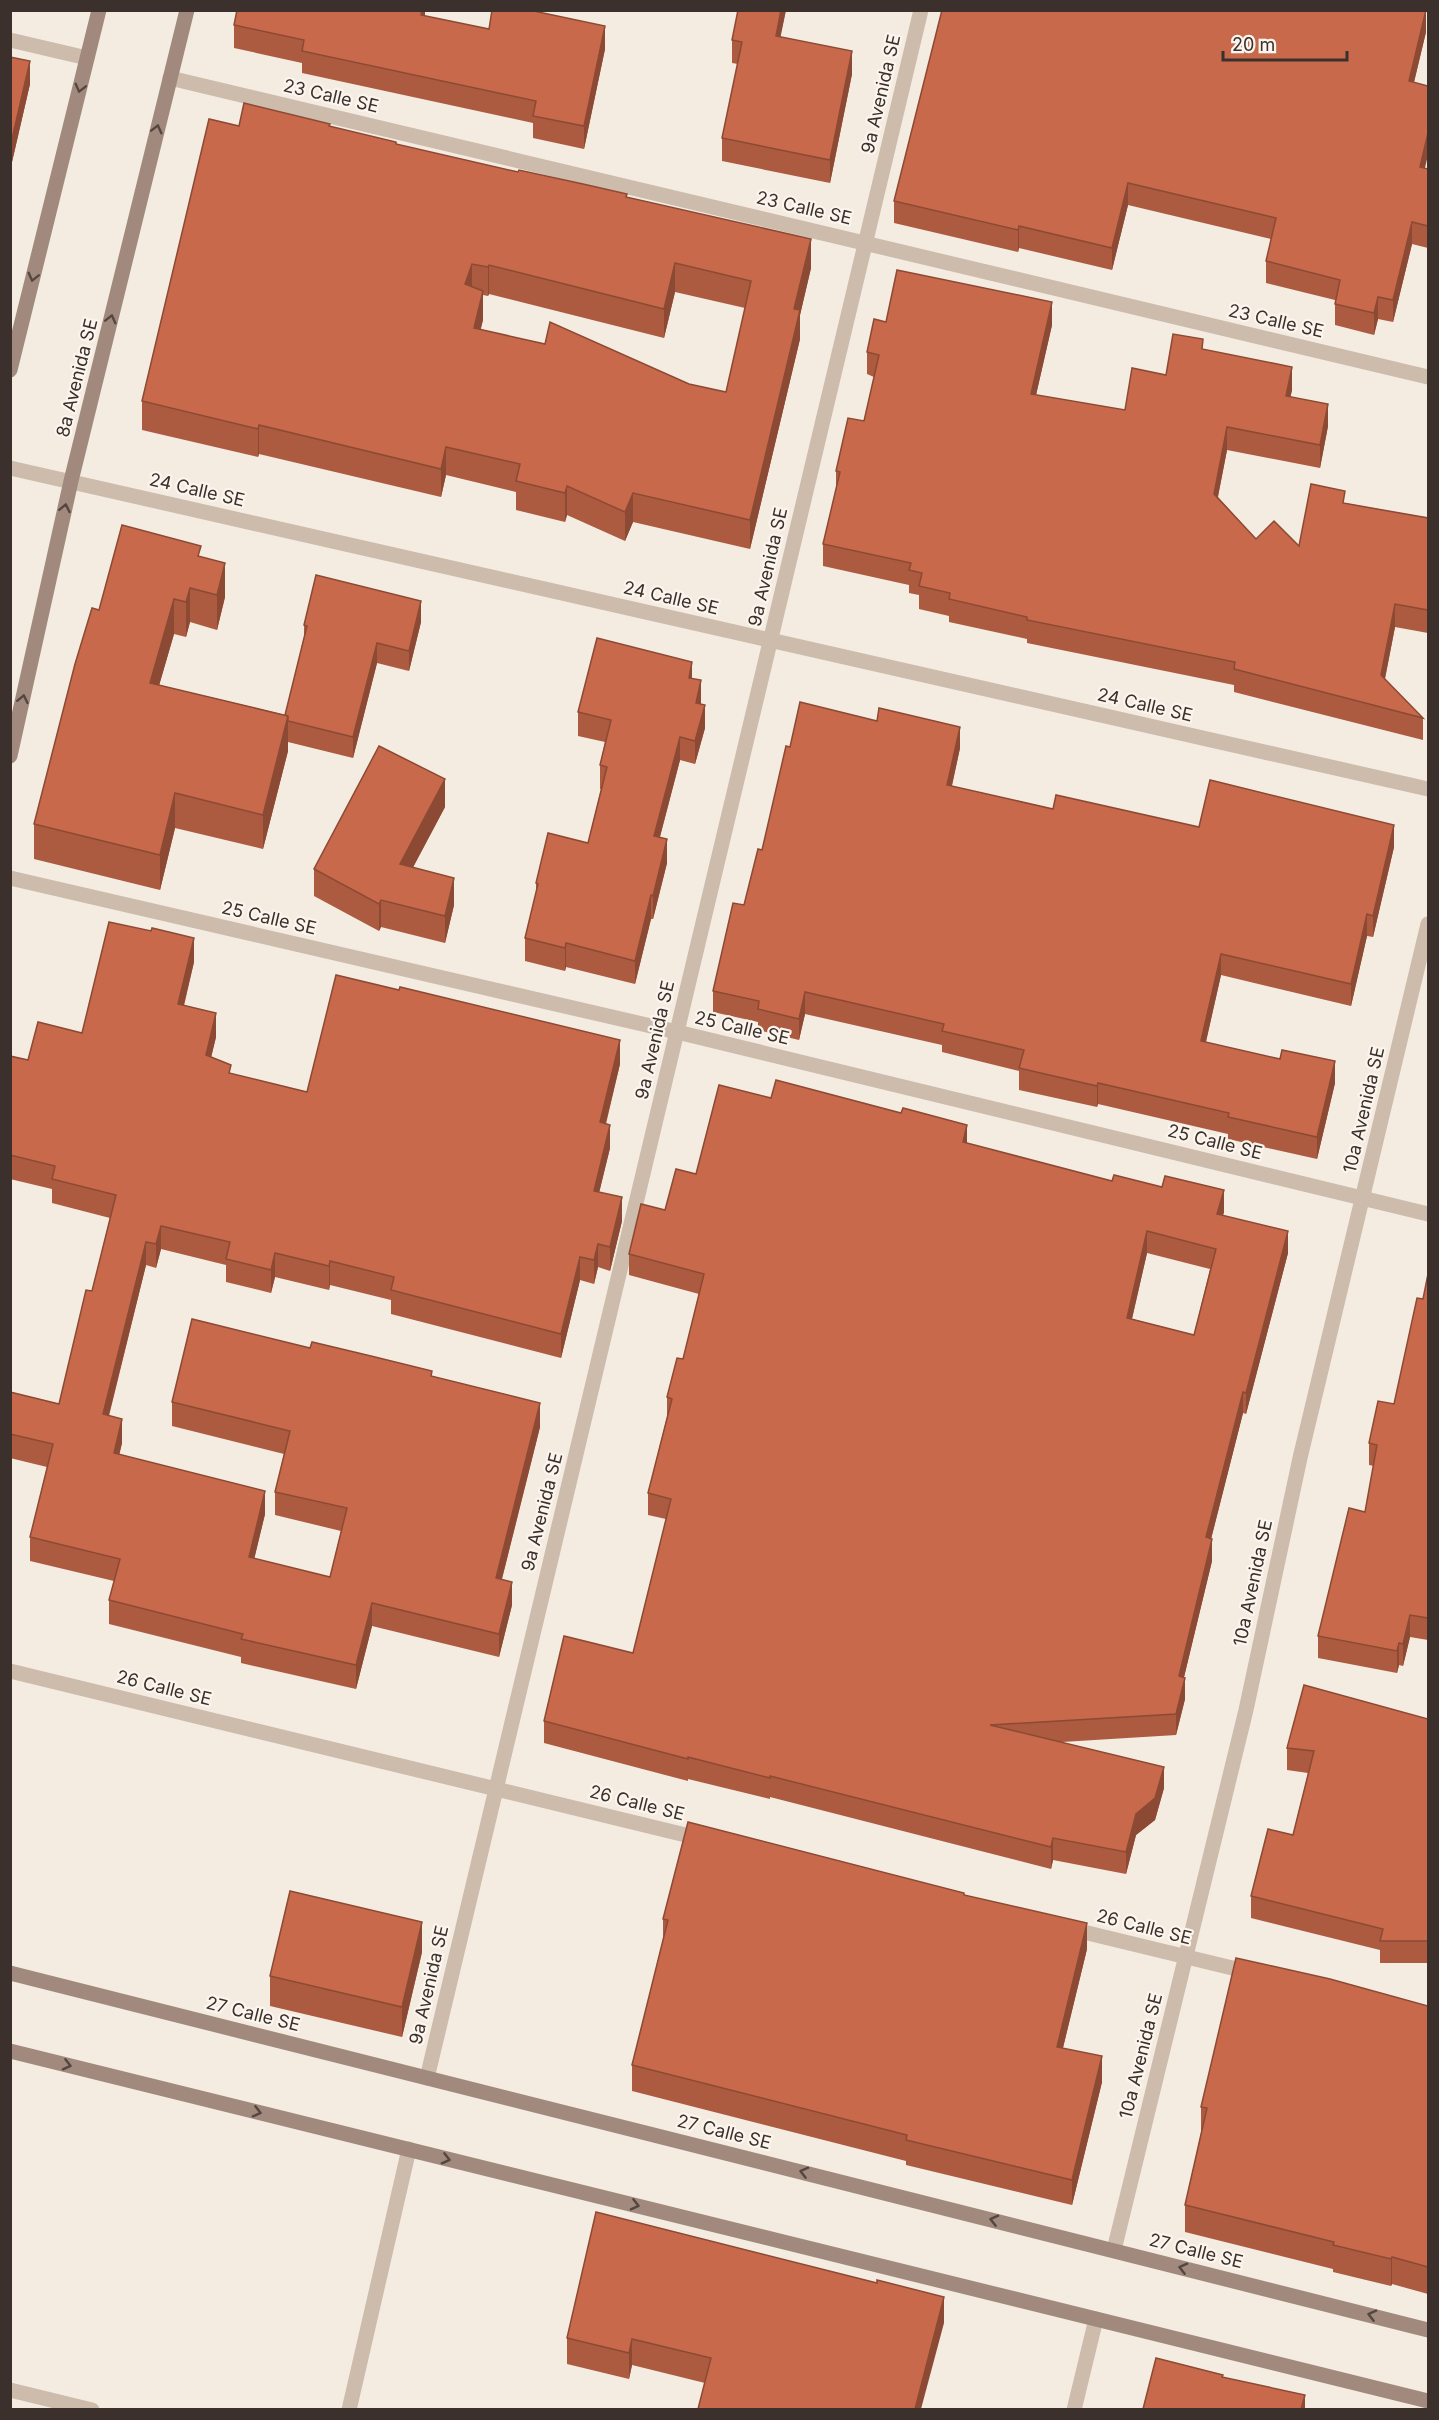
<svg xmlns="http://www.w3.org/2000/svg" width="1439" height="2420" font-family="Inter,sans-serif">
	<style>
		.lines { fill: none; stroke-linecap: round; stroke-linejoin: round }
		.street { stroke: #cdbbac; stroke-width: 15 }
		.secondary { stroke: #a18a7d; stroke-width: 15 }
		.wall { fill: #ac5a40; fill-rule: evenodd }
		.shaded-wall { fill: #8c4a34 }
		.building { fill: #c8694b; stroke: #8c4a34; stroke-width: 1.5; fill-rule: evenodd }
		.oneway { stroke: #544640 }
		.labels { text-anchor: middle; stroke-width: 4.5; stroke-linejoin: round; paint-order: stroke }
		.street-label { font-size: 18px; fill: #3b302b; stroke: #fbf5ee }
	</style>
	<rect width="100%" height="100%" fill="#f4ebe1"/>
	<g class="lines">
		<g class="street">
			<polyline points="10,40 87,58"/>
			<polyline points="170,78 1428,377"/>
			<polyline points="10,468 1428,789"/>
			<polyline points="10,878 677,1032 1428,1214"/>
			<polyline points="10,1671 702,1839"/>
			<polyline points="1067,1928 1253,1973"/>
			<polyline points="427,2078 921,10"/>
			<polyline points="1114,2250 1246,1710 1300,1458 1428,924"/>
			<polyline points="10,2390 92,2410"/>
			<polyline points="349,2410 409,2149"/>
			<polyline points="1074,2410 1096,2319"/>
		</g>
		<g class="secondary">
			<polyline points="10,370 99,10"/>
			<polyline points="10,756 71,481 187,10"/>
			<polyline points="10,1973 1428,2330"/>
			<polyline points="10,2051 1428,2401"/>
		</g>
	</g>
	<g class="wall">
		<polygon points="425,10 425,16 489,29 605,49 584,149 533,138 533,123 302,73 302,63 234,48 234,25"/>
		<polygon points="738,10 786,10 780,37 852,74 830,183 722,161 722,138 738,64 732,63 732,40"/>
		<polygon points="1426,32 1414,82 1425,168 1428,169 1428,248 1412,244 1393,322 1378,319 1374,335 1335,325 1335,300 1266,283 1266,261 1271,239 1128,205 1112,270 1019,248 1018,252 894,223 894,201"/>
		<polygon points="10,57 30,84 12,162 10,162"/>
		<path d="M239 126 330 127 396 144 627 197 811 268 800 315V339L750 549 633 522 625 541 567 515 565 522 516 510V492L446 475 441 497 259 454 258 457 142 430V401ZM675 292 745 308 726 392 689 384 480 330 483 320V295L488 296 489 294 664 338Z"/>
		<polygon points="886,322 1052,325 1036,395 1125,410 1166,375 1203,349 1292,390 1290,397 1328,426 1320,468 1227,450 1218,497 1256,539 1299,546 1345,503 1428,518 1428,633 1395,627 1385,679 1423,718 1423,740 1234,692 1234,685 1027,643 1027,639 949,622 949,616 919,609 919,595 909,593 909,585 823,566 823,544 836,489 836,471 864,421 874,377 867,374 867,352"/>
		<polygon points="201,557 225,597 217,630 190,622 186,637 174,634 159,685 285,715 304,637 304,625 421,622 409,671 377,663 353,758 288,742 288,751 263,849 175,828 160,890 34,859 34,824 99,610"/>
		<polygon points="692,678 701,704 705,728 695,764 680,760 660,837 667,863 653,919 651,919 635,984 566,967 565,971 525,961 525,938 536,894 536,883 588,843 601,789 600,789 600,765 605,742 578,736 578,712"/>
		<polygon points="877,721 960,748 952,786 1053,809 1199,827 1394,847 1373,937 1367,936 1351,1006 1221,975 1206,1042 1335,1083 1317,1159 1228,1139 1228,1134 1098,1104 1097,1107 1019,1090 1019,1071 942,1052 942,1045 805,1014 799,1040 758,1030 758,1022 713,1012 713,991 744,905 762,850 790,747"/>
		<polygon points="445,807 413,867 454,905 445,943 381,927 379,931 314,896 314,869"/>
		<polygon points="194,962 184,1006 216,1037 211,1057 231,1074 307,1092 620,1064 606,1124 610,1148 599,1192 622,1221 610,1271 598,1267 594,1284 580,1280 561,1358 391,1314 391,1300 330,1285 329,1290 275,1277 271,1293 226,1282 226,1265 161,1249 156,1268 146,1265 109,1416 122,1443 119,1455 265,1514 254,1559 330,1577 341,1531 275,1515 275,1492 284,1454 172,1426 172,1402 310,1348 432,1377 540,1427 502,1579 512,1605 499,1657 372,1626 356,1689 241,1663 241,1657 109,1624 109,1600 114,1581 30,1561 30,1537 47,1467 10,1458 10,1392 59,1404 92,1291 110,1218 52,1203 52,1189 10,1179 10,1056 28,1060 82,1033"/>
		<path d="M771 1098 967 1143 1224 1212 1223 1215 1288 1253 1246 1414 1243 1413 1211 1539 1212 1561 1184 1677 1185 1699 1176 1735 1062 1742 1164 1788 1155 1820 1136 1835 1126 1874 1053 1860 1051 1869 770 1797V1799L688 1779V1781L544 1743V1721L633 1653 666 1519 648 1515V1493L667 1417V1397L683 1359 699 1294 629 1275V1254L696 1174ZM1147 1253 1210 1269 1194 1335 1132 1319Z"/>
		<polygon points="1428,1274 1428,1640 1410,1637 1403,1666 1399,1665 1397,1673 1318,1658 1318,1636 1365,1512 1374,1466 1369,1465 1369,1443 1394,1404 1423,1299"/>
		<polygon points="1428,1719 1428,1963 1380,1963 1380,1950 1251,1918 1251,1896 1293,1835 1308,1773 1287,1770 1287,1748"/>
		<polygon points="964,1895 1087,1949 1063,2048 1102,2082 1072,2205 906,2165 906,2161 632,2091 632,2065 663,1941 663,1919"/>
		<polygon points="422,1952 402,2037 270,2006 270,1976"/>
		<polygon points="1428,2006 1428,2294 1392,2284 1391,2286 1333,2272 1333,2269 1185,2232 1185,2205 1201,2133 1201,2107"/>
		<polygon points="944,2323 705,2383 632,2365 629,2379 567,2364 567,2338"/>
	</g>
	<g class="shaded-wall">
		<polygon points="422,10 425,10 425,19 421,15"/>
		<polygon points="781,10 786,10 776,59 776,36"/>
		<polygon points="1426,10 1426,32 1409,103 1409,81"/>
		<polygon points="605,26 605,49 584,149 584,126"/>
		<polygon points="852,51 852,74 830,183 830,160"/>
		<polygon points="30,61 30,84 12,162 12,139"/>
		<polygon points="1428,133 1428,155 1420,189 1420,167"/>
		<polygon points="1128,183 1128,205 1112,270 1112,248"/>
		<polygon points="1412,222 1412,244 1393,322 1393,300"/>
		<polygon points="1019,226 1019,248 1018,252 1018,230"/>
		<polygon points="811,239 811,268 800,315 800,339 750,549 750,520 794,309"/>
		<polygon points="675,263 675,292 664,338 664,309"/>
		<polygon points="472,264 472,292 465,284"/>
		<polygon points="489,265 489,294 488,296 488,267"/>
		<polygon points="483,291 483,320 474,357 474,328"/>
		<polygon points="1378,297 1378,319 1374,335 1374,313"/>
		<polygon points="1052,302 1052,325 1031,417 1031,394"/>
		<polygon points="1292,367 1292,390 1286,419 1286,396"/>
		<polygon points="1328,404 1328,426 1320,468 1320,445"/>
		<polygon points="259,425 259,454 258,457 258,429"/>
		<polygon points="1227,427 1227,450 1214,516 1214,494"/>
		<polygon points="446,447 446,475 441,497 441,469"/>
		<polygon points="567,486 567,515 565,522 565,493"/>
		<polygon points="633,493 633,522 625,541 625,512"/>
		<polygon points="225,563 225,597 217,630 217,595"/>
		<polygon points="190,588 190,622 186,637 186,602"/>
		<polygon points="174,599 174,634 150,717 150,683"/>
		<polygon points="421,601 421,622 409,671 409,651"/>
		<polygon points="1395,604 1395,627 1381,698 1381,675"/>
		<polygon points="377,643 377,663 353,758 353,737"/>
		<polygon points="692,662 692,685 689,678"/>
		<polygon points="701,680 701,704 696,703"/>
		<polygon points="705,705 705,728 695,764 695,741"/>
		<polygon points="288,716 288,751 263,849 263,815"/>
		<polygon points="960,727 960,748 947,807 947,785"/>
		<polygon points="680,737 680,760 654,859 654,836"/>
		<polygon points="445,779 445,807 400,892 400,864"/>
		<polygon points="175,793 175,828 160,890 160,855"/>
		<polygon points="1394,825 1394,847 1373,937 1373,916"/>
		<polygon points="667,839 667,863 653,919 653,896"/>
		<polygon points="454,878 454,905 445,943 445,916"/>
		<polygon points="651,895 651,919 635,984 635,961"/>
		<polygon points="381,900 381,927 379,931 379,904"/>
		<polygon points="1367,914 1367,936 1351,1006 1351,984"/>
		<polygon points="194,938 194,962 178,1028 178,1004"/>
		<polygon points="566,943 566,967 565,971 565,948"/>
		<polygon points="1221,954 1221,975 1201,1063 1201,1041"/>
		<polygon points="805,992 805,1014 799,1040 799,1019"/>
		<polygon points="216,1013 216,1037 206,1079 206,1055"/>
		<polygon points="620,1040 620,1064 600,1146 600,1122"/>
		<polygon points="1335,1061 1335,1083 1317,1159 1317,1137"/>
		<polygon points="1098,1083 1098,1104 1097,1107 1097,1086"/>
		<polygon points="610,1125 610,1148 594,1214 594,1191"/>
		<polygon points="967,1125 967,1146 963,1142"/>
		<polygon points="1224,1190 1224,1212 1217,1235 1217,1214"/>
		<polygon points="622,1197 622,1221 610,1271 610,1247"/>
		<polygon points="161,1226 161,1249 156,1268 156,1244"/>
		<polygon points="1147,1231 1147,1253 1127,1340 1127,1318"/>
		<polygon points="1288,1231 1288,1253 1246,1414 1246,1393"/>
		<polygon points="146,1242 146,1265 103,1438 103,1414"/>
		<polygon points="598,1244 598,1267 594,1284 594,1260"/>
		<polygon points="275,1253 275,1277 271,1293 271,1270"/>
		<polygon points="580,1257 580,1280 561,1358 561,1334"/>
		<polygon points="330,1261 330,1285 329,1290 329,1266"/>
		<polygon points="1243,1392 1243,1413 1206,1559 1206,1537"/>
		<polygon points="540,1403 540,1427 496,1602 496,1578"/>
		<polygon points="122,1419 122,1443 114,1477 114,1453"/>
		<polygon points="265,1491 265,1514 249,1581 249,1557"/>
		<polygon points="1212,1539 1212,1561 1179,1698 1179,1676"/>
		<polygon points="512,1582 512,1605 499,1657 499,1634"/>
		<polygon points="372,1603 372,1626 356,1689 356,1665"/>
		<polygon points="1410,1615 1410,1637 1403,1666 1403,1644"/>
		<polygon points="1399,1643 1399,1665 1397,1673 1397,1651"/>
		<polygon points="1185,1678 1185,1699 1176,1735 1176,1714"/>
		<polygon points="1164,1767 1164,1788 1155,1820 1136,1835 1126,1874 1126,1852 1136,1814"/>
		<polygon points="1053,1838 1053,1860 1051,1869 1051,1847"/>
		<polygon points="422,1922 422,1952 402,2037 402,2007"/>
		<polygon points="1087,1923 1087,1949 1057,2072 1057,2047"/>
		<polygon points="1102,2056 1102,2082 1072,2205 1072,2180"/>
		<polygon points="1392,2257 1392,2284 1391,2286 1391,2259"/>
		<polygon points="944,2297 944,2323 921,2409 915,2409"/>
		<polygon points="632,2339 632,2365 629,2379 629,2353"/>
		<polygon points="1305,2395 1305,2409 1301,2409"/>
	</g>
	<g class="building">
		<polygon points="237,10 422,10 421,15 489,29 492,10 529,10 605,26 584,126 533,116 536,101 302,51 304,40 234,25"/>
		<polygon points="738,10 781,10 776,36 852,51 830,160 722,138 742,42 732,40"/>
		<polygon points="942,10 1426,10 1409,81 1428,86 1428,133 1420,167 1428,169 1428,226 1412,222 1393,300 1378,297 1374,313 1335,304 1340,280 1266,261 1276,218 1128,183 1112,248 1019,226 1018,230 894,201"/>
		<polygon points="10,57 30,61 12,139 10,139"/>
		<path d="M244 103 330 124 329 126 396 142V144L518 172 519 170 583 184 627 194 626 197 811 239 794 309 800 310 750 520 633 493 625 512 567 486 565 493 516 481 520 464 446 447 441 469 259 425 258 429 142 401 209 119 239 126ZM675 263 751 281 726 392 689 384 550 322 545 344 474 328 483 291 465 284 472 264 488 267 489 265 664 309Z"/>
		<polygon points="897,270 1052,302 1031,394 1125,410 1132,368 1166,375 1173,334 1203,339 1202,349 1292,367 1286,396 1328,404 1320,445 1227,427 1214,494 1256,539 1274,521 1299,546 1311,484 1345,491 1343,503 1428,518 1428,610 1395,604 1381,675 1423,718 1234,669 1235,662 1027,620 1027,617 949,599 950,593 919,586 922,573 909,570 911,563 823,544 840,472 836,471 848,418 864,421 879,355 867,352 874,319 886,322"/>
		<polygon points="122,525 201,546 198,556 225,563 217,595 190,588 186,602 174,599 150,683 288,716 263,815 175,793 160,855 34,824 75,664 92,608 99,610"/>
		<polygon points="316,575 421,601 409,651 377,643 353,737 288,721 288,716 285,715 307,626 304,625"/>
		<polygon points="597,638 692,662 689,678 701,680 696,703 705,705 695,741 680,737 654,836 667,839 653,896 651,895 635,961 566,943 565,948 525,938 538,884 536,883 548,833 588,843 607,767 600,765 611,720 578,712"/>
		<polygon points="800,702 877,721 879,708 960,727 947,785 1053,809 1056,795 1199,827 1210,780 1394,825 1373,916 1367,914 1351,984 1221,954 1201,1041 1280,1059 1282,1050 1335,1061 1317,1137 1228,1117 1229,1113 1098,1083 1097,1086 1019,1068 1024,1050 942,1031 944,1024 805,992 799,1019 758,1009 759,1001 713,991 733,903 744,905 758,849 762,850 786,746 790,747"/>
		<polygon points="379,746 445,779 400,864 454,878 445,916 381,900 379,904 314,869"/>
		<polygon points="109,922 151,931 152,928 194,938 178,1004 216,1013 206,1055 231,1065 229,1073 307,1092 336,975 399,990 400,987 620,1040 600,1122 610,1125 594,1191 622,1197 610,1247 598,1244 594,1260 580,1257 561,1334 391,1290 394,1277 330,1261 329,1266 275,1253 271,1270 226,1259 230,1242 161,1226 156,1244 146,1242 103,1414 122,1419 114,1453 265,1491 249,1557 330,1577 347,1508 275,1492 290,1431 172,1402 192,1319 310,1348 312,1342 371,1356 432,1371 431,1376 540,1403 496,1578 512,1582 499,1634 372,1603 356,1665 241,1639 243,1634 109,1600 120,1559 30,1537 53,1444 10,1434 10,1392 59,1404 86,1290 92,1291 116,1195 52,1179 55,1166 10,1155 10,1056 28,1060 38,1022 82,1033"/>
		<path d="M776 1080 901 1113 903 1108 967 1125 963 1142 1112 1181 1114 1175 1162 1187 1165 1176 1224 1190 1217 1214 1288 1231 1246 1393 1243 1392 1206 1537 1212 1539 1179 1676 1185 1678 1176 1714 990 1725 1164 1767 1155 1798 1136 1814 1126 1852 1053 1838 1051 1847 770 1776V1778L688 1757V1759L544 1721 564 1636 633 1653 671 1499 648 1493 672 1399 667 1397 677 1358 683 1359 704 1274 629 1254 641 1204 665 1210 676 1169 696 1174 719 1085 771 1098ZM1147 1231 1216 1249 1194 1335 1127 1318Z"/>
		<polygon points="1428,1274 1428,1618 1410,1615 1403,1644 1399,1643 1397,1651 1318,1636 1349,1508 1365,1512 1377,1445 1369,1443 1378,1401 1394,1404 1417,1298 1423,1299"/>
		<polygon points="1304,1685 1428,1719 1428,1941 1380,1941 1383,1929 1251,1896 1268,1829 1293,1835 1314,1751 1287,1748"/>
		<polygon points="688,1822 964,1893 964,1895 1087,1923 1057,2047 1102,2056 1072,2180 906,2140 907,2135 632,2065 668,1920 663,1919"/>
		<polygon points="290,1891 422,1922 402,2007 270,1976"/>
		<polygon points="1236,1958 1330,1979 1428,2006 1428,2267 1392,2257 1391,2259 1333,2245 1334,2242 1185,2205 1207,2108 1201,2107"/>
		<polygon points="596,2212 877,2283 877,2280 944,2297 915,2409 698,2409 711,2358 632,2339 629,2353 567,2338"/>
		<polygon points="1156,2358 1223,2375 1222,2377 1305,2395 1301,2409 1143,2409"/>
	</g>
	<defs><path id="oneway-chevron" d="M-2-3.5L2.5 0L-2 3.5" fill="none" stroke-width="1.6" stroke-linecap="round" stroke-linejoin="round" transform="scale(1.5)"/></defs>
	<g class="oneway">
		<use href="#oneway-chevron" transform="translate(80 88) rotate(104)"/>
		<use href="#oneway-chevron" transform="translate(157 129) rotate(-76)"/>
		<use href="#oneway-chevron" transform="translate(33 277) rotate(104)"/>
		<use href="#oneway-chevron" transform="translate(111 319) rotate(-76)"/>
		<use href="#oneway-chevron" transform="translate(65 508) rotate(-78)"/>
		<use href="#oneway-chevron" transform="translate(23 699) rotate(-78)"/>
		<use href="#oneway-chevron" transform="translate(67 2065) rotate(14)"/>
		<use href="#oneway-chevron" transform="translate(257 2112) rotate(14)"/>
		<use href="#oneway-chevron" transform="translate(446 2159) rotate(14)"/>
		<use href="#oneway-chevron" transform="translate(804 2172) rotate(-166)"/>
		<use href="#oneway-chevron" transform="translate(635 2205) rotate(14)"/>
		<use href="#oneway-chevron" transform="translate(994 2220) rotate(-166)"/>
		<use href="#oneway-chevron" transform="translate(1183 2268) rotate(-166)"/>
		<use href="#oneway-chevron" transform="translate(1372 2315) rotate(-166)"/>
	</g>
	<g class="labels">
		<g class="street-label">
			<text transform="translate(881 94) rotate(-77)" y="6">9a Avenida SE</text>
			<text transform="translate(331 96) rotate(13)" y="6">23 Calle SE</text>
			<text transform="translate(804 208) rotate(13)" y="6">23 Calle SE</text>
			<text transform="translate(1276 321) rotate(13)" y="6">23 Calle SE</text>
			<text transform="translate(77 378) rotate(-76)" y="6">8a Avenida SE</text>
			<text transform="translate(197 490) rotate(13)" y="6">24 Calle SE</text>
			<text transform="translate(768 567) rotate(-77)" y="6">9a Avenida SE</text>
			<text transform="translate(671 598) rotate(13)" y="6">24 Calle SE</text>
			<text transform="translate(1145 705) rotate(13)" y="6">24 Calle SE</text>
			<text transform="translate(269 918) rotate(13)" y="6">25 Calle SE</text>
			<text transform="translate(742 1028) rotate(13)" y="6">25 Calle SE</text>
			<text transform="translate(655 1040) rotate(-77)" y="6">9a Avenida SE</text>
			<text transform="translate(1364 1110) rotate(-77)" y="6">10a Avenida SE</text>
			<text transform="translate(1215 1142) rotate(14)" y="6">25 Calle SE</text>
			<text transform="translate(542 1512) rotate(-76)" y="6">9a Avenida SE</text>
			<text transform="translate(1253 1583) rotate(-78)" y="6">10a Avenida SE</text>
			<text transform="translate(164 1688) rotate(14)" y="6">26 Calle SE</text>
			<text transform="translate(637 1803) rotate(14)" y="6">26 Calle SE</text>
			<text transform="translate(1144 1927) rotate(14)" y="6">26 Calle SE</text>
			<text transform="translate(429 1985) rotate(-77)" y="6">9a Avenida SE</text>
			<text transform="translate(253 2014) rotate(14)" y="6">27 Calle SE</text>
			<text transform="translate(1141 2056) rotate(-76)" y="6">10a Avenida SE</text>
			<text transform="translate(724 2132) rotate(14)" y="6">27 Calle SE</text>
			<text transform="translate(1196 2251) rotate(14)" y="6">27 Calle SE</text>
		</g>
	</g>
	<rect width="1439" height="2420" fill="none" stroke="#3b302b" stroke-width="24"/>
	<path d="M1223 51v9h124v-9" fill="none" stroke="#3b302b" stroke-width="3"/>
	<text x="1232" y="51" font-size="18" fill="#3b302b" stroke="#fbf5ee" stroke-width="4.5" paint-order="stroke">20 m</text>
</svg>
